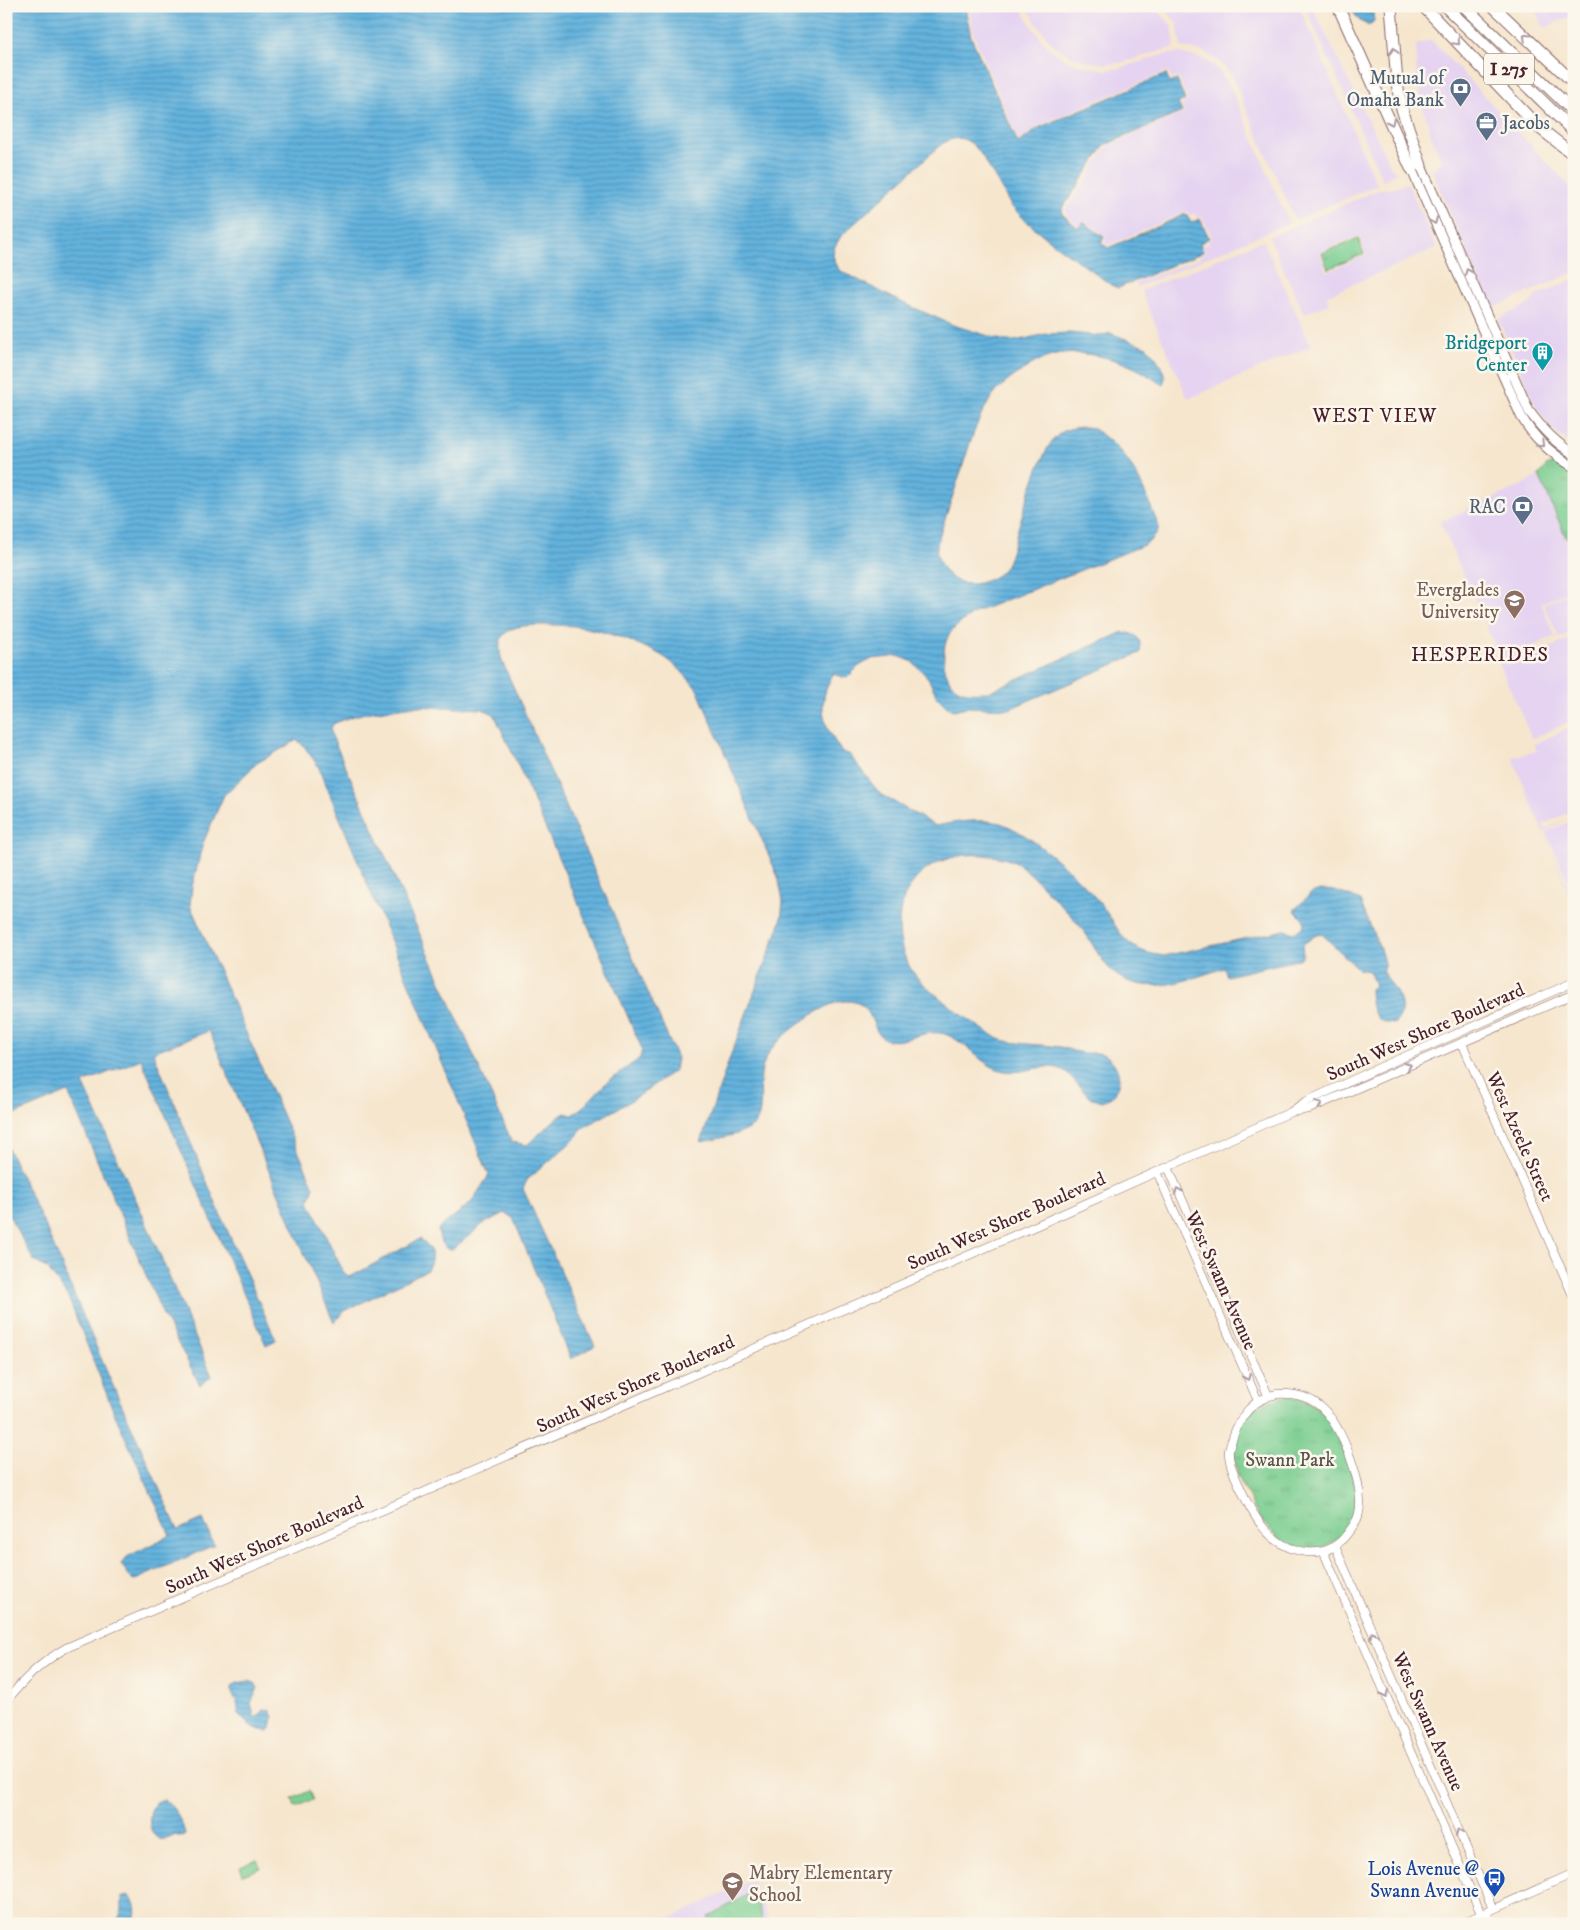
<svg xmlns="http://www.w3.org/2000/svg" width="1580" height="1930" font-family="'IM FELL DW Pica',serif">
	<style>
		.built { fill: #e5d3f1; fill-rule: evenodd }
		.grass { fill: url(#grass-tufts); stroke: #62765e }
		.pitch { fill: #7bce91; stroke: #62765e }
		.water { fill: url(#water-rules); stroke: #566984; fill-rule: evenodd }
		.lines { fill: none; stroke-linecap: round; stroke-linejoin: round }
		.minor-casing { stroke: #866564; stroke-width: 9 }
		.major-casing { stroke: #866564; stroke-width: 11 }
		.highway-casing { stroke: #866564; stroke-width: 13 }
		.minor { stroke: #fff; stroke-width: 8 }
		.major { stroke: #fff; stroke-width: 9 }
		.highway { stroke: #fff; stroke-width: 11 }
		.oneway { stroke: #ae9aa0 }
		.labels { text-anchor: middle; stroke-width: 5; stroke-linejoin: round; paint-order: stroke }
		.shield { fill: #fbf7ec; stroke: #7f6065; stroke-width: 1 }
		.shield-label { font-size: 18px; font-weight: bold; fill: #4a1f2b }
		.service-label { font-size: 19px; fill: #4e5e75; stroke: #fbf7ec; text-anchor: end }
		.culture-label { font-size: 19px; fill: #0d838f; stroke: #fbf7ec; text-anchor: end }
		.education-label { font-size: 19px; fill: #785e54; stroke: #fbf7ec; text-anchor: end }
		.street-label { font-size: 19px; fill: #4a1f2b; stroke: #fbf7ec }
		.park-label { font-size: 19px; fill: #59544a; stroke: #fbf7ec }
		.transit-label { font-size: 19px; fill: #164399; stroke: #fbf7ec; text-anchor: end }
		.neighbourhood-label { font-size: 20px; letter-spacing: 1px; fill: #4a1f2b; stroke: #fbf7ec }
	</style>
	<defs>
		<pattern id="grass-tufts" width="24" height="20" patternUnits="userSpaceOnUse" patternTransform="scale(1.25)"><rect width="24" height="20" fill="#7bce91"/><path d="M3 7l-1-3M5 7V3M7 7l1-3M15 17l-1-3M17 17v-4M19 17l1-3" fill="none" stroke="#6cb07d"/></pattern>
		<pattern id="water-rules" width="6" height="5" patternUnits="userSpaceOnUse" patternTransform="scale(1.25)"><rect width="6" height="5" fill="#63b3de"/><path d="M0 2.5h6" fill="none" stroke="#5491b4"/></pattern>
	</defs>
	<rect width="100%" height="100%" fill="#fbf7ec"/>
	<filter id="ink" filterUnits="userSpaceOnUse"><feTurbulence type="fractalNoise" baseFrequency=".02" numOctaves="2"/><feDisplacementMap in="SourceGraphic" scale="10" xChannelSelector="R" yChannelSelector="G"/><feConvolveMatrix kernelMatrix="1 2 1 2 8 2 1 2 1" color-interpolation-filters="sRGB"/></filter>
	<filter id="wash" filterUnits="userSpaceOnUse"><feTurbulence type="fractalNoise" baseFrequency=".0096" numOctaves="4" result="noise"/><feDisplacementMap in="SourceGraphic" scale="20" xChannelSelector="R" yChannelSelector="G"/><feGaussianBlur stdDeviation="1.12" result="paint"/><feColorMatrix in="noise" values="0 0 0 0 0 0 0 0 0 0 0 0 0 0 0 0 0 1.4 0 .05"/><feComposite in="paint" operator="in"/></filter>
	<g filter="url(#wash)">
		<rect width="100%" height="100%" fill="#f6e6ce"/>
		<g class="built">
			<polygon points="968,6 1020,6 1031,25 1048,48 1070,62 1084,66 1106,70 1120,68 1166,54 1178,53 1201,58 1210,63 1218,69 1232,90 1289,223 1137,287 1136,283 1200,258 1200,255 1205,253 1203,245 1209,244 1208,241 1212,237 1202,217 1197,218 1195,213 1190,215 1188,212 1185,212 1108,245 1105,243 1106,236 1084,220 1078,225 1068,217 1065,210 1093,170 1093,167 1107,147 1184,113 1182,104 1188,100 1179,78 1172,79 1168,72 1165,72 1039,125 1019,140 974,36"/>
			<polygon points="1027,6 1154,6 1172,26 1175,47 1120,63 1106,64 1086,61 1074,57 1052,44 1036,22"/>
			<polygon points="1163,6 1299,6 1377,185 1295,220 1232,76 1223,65 1204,52 1181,47 1177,23"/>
			<polygon points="1305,6 1312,6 1392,169 1397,172 1383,181"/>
			<polygon points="1534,6 1574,6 1574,15 1544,28"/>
			<polygon points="1431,40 1574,191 1574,272 1496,307 1489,302 1432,171 1442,161 1432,137 1422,106 1417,79 1416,45"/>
			<path d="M1407 183 1437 248 1328 295 1327 297 1329 304 1304 314 1269 237 1380 189 1395 188ZM1358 236 1360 237 1366 255 1329 271H1326L1320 252Z"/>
			<polygon points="1263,240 1311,346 1188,399 1141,291"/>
			<polygon points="1574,279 1574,447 1550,427 1537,408 1498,319 1529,304 1536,296"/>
			<polygon points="1539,475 1566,540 1574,551 1574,589 1541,603 1555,636 1501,660 1440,522 1525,484"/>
			<polygon points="1574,591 1574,631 1513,658 1515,663 1574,637 1574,720 1532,739 1493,649 1499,661 1501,662 1557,638 1558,635 1544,604"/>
			<polygon points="1574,726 1574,810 1543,824 1545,829 1574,816 1543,832 1574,901 1574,906 1512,757 1537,751 1534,744"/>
			<polygon points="1574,820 1574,894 1546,832"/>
			<polygon points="752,1880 771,1924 658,1924"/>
		</g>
		<g class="grass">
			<polygon points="1358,238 1364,254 1328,269 1322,253"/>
			<polygon points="1552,464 1559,464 1574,472 1574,535 1566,538 1539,475 1547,465"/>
			<path d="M1285 1396C1298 1399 1310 1401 1320 1410 1339 1426 1362 1492 1356 1517 1352 1529 1331 1545 1319 1550L1285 1544 1259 1518 1238 1476 1231 1439 1250 1410 1266 1402Z"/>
		</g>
		<g class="pitch">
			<polygon points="309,1791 313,1800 295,1807 292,1799"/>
			<polygon points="257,1860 261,1868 243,1875 240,1867"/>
			<polygon points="747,1895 757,1900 764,1924 713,1924 708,1917"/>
		</g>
		<g class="water">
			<path d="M6 6H965L971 37 1018 143 1040 127 1166 74 1170 83 1177 80 1185 100 1178 103 1182 112 1105 145 1062 209V214L1078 228 1083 222 1104 237 1101 243 1108 248 1186 214 1191 223 1200 219 1209 238 1200 243 1203 252 1121 287 1118 288 1111 285C1078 260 1040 237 1011 206 1005 195 998 183 991 171 979 149 965 125 938 147L841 236 834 248 833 256 839 270 901 302 953 325 1005 341H1015L1046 334 1070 333 1101 336 1110 333 1147 347 1157 359 1163 371 1165 378 1163 384 1159 383C1139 367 1113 357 1086 354 1057 351 1039 358 1016 375 1009 380 1001 386 996 392 979 412 971 440 963 465 955 490 946 515 938 540 937 545 936 551 937 555 943 577 962 589 982 582 989 580 997 576 1002 571 1010 561 1013 544 1017 532 1023 512 1041 451 1055 438 1063 429 1074 427 1086 427 1093 428 1097 431 1102 435 1134 457 1145 493 1159 527 1156 536 1152 540 1144 545L976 612C967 618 958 624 951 632 940 645 941 679 958 689 967 694 978 692 988 692L1123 632C1137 634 1142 638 1140 653L1009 709 967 707 953 710 947 707 938 698 928 678 922 671 911 661 898 656 872 659 859 666 847 678 833 674C816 705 822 724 842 752L849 754 880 794 936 826C954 822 982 818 1000 823 1029 832 1078 876 1098 901 1121 929 1121 951 1164 956L1284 930 1294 933 1304 926V920L1294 910C1299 906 1304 900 1309 895 1323 884 1346 894 1360 901L1380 949 1385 964 1382 971C1393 988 1412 1007 1394 1024 1372 1023 1371 1007 1370 989L1375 985 1369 971 1358 969 1322 934 1316 935 1302 945 1303 955 1300 959 1227 976 1224 968C1192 978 1150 997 1118 976 1103 966 1094 946 1084 931 1075 919 1063 908 1053 897 1043 887 1033 875 1021 866 1013 860 1001 857 991 856 944 848 898 875 899 927 900 953 909 972 928 988 940 999 989 1036 1002 1040 1021 1045 1040 1044 1060 1047 1066 1048 1072 1051 1078 1052 1085 1054 1090 1053 1097 1053 1110 1054 1119 1067 1119 1080 1118 1087 1116 1093 1111 1097 1089 1113 1077 1075 1061 1069 1043 1062 1024 1075 1004 1071 980 1066 968 1042 945 1034 925 1028 906 1044 888 1040 868 1036 878 999 844 1001 825 1002 781 1035 770 1051 766 1057 762 1067 761 1074 759 1088 764 1114 755 1124 745 1135 715 1139 701 1142L730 1057 781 921 783 901 778 877 697 689C686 676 676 664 661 655 637 642 608 632 581 627 570 625 558 625 547 625 521 625 491 625 502 661L677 1058 675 1070 629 1102 581 1129 576 1138 527 1180 523 1189 595 1346 571 1359 513 1218 505 1213 483 1224 453 1249H447L441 1243 438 1229 471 1203 489 1175 318 766 304 746 297 740 257 763 224 795 203 843 192 887 190 905 314 1187 309 1201 344 1273 350 1277 420 1239C433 1247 434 1258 427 1270L343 1312 334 1323 209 1031 153 1052 224 1223 276 1340 266 1345 141 1059 83 1083 141 1211 212 1376 200 1385 163 1315 68 1092 6 1118ZM415 706 482 709 494 714 517 763 642 1049 640 1058 606 1083 585 1105 572 1115 565 1113 557 1118 527 1145 512 1142 332 736 331 729 333 724C359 711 387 710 415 706Z"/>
			<polygon points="1348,6 1372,6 1374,21 1369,26 1360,21"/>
			<polygon points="6,1144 46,1228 106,1370 178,1530 203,1519 214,1545 133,1581 121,1564 127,1557 170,1535 115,1415 68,1297 48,1269 34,1261 6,1210"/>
			<path d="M249 1681 255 1683 258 1688 251 1703 254 1717H258L265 1709 270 1711 273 1717 271 1728 268 1731C259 1732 243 1722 239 1714 238 1711 238 1706 237 1703 235 1697 228 1691 234 1685 238 1682 244 1682 249 1681Z"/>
			<path d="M164 1800C172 1802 185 1827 185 1835L182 1837 175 1835C151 1851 144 1819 154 1805 156 1801 160 1801 164 1800Z"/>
			<path d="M128 1895C137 1902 138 1914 132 1924H116L122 1910V1897Z"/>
		</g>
	</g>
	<g filter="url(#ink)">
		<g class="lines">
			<defs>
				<g id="minor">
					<polyline points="1462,1043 1574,1298"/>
					<polyline points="1292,1111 1305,1102 1381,1067 1574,982"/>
					<polyline points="1168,1167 1268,1395"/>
					<polyline points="1157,1172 1258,1401"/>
					<path d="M1277 1394C1294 1393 1309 1396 1322 1408 1342 1426 1365 1486 1359 1513 1358 1519 1354 1525 1350 1530 1339 1546 1327 1554 1306 1552 1271 1548 1253 1517 1240 1487 1235 1477 1228 1462 1229 1451 1229 1447 1231 1443 1232 1440 1239 1417 1252 1399 1277 1394Z"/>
					<polyline points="1335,1546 1493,1909"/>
					<polyline points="1324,1553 1481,1914"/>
					<path d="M6 1702C23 1679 42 1662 66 1648L1031 1228 1264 1124 1291 1112 1309 1109 1574 994"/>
					<polyline points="1486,1912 1491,1924"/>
					<polyline points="1460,1924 1574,1873"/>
				</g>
				<g id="major">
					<path d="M1421 166 1529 411C1542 429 1555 443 1574 454"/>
					<path d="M1411 168 1521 416C1534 439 1551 454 1574 467"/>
				</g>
				<g id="highway">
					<polyline points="1338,6 1411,168"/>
					<polyline points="1391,6 1397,83 1401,106 1421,166"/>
					<polyline points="1423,6 1537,126 1574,155"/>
					<polyline points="1445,6 1574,132"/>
					<polyline points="1464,6 1574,112"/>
					<polyline points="1493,6 1574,83"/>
				</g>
			</defs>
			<use href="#minor" class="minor-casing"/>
			<use href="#major" class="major-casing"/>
			<use href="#highway" class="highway-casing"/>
			<use href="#minor" class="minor"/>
			<use href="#major" class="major"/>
			<use href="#highway" class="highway"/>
		</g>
		<defs><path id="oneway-chevron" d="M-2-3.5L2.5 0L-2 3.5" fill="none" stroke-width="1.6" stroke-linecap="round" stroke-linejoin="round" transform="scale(1.25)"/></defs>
		<g class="oneway">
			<use href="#oneway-chevron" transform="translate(1526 37) rotate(-136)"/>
			<use href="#oneway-chevron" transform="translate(1457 42) rotate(47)"/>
			<use href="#oneway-chevron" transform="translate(1394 51) rotate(-94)"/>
			<use href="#oneway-chevron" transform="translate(1391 122) rotate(66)"/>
			<use href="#oneway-chevron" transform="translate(1434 221) rotate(67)"/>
			<use href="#oneway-chevron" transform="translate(1468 272) rotate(-114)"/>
			<use href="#oneway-chevron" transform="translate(1541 444) rotate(44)"/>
			<use href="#oneway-chevron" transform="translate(1408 1066) rotate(-23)"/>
			<use href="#oneway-chevron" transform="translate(1319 1104) rotate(-24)"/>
			<use href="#oneway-chevron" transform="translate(1178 1191) rotate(-114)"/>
			<use href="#oneway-chevron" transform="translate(1247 1377) rotate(66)"/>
			<use href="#oneway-chevron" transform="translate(1373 1635) rotate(-114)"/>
			<use href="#oneway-chevron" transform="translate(1385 1694) rotate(66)"/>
			<use href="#oneway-chevron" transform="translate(1459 1832) rotate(-114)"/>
		</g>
	</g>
	<defs>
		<symbol id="bank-pin" viewBox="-11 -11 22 30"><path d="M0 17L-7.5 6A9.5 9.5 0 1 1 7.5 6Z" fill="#5c6f8a" stroke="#fbf7ec"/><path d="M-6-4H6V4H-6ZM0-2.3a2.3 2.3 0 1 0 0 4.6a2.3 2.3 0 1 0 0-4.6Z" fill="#fff"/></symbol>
		<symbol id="office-pin" viewBox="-11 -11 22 30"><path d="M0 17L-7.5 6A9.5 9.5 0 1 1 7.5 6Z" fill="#5c6f8a" stroke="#fbf7ec"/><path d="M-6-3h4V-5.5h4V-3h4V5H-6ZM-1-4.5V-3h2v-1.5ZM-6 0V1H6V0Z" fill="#fff"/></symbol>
		<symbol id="building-pin" viewBox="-11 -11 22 30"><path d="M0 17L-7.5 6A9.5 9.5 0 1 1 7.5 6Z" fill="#0f9aa8" stroke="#fbf7ec"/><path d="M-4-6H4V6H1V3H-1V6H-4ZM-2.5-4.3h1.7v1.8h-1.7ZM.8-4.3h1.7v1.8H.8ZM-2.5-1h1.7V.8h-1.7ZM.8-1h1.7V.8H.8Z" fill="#fff"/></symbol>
		<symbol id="university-pin" viewBox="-11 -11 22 30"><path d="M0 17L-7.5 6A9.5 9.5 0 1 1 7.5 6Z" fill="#8d6e63" stroke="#fbf7ec"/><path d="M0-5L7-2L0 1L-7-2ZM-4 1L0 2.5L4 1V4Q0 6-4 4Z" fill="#fff"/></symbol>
		<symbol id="bus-pin" viewBox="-11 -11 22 30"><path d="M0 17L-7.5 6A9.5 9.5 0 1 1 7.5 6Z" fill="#1a4fb4" stroke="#fbf7ec"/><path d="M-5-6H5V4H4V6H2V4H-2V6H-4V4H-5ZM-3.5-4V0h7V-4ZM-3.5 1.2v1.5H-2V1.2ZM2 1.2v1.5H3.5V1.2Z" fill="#fff"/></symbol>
		<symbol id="school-pin" viewBox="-11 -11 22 30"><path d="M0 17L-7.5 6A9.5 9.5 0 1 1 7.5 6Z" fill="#8d6e63" stroke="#fbf7ec"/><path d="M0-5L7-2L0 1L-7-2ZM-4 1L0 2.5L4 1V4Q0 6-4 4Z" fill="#fff"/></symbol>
	</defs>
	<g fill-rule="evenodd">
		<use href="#bank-pin" x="1448" y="76" width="25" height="34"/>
		<use href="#office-pin" x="1474" y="110" width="25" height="34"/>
		<use href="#building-pin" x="1530" y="340" width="25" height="34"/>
		<use href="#bank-pin" x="1510" y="494" width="25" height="34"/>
		<use href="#university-pin" x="1502" y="588" width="25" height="34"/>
		<use href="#bus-pin" x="1482" y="1866" width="25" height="34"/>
		<use href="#school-pin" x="720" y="1870" width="25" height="34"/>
	</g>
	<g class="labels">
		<rect class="shield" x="1484" y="53.5" width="50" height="31" rx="4"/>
		<g class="shield-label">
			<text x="1509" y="75">I 275</text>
		</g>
		<g class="service-label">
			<text x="1444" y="84">Mutual of<tspan x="1444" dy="22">Omaha Bank</tspan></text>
			<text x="1502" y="129" text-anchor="start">Jacobs</text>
			<text x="1506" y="513">RAC</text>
		</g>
		<g class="culture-label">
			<text x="1527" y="349">Bridgeport<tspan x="1527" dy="22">Center</tspan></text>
		</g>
		<g class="education-label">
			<text x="1499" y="596">Everglades<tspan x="1499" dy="22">University</tspan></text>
			<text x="749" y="1879" text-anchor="start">Mabry Elementary<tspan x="749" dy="22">School</tspan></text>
		</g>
		<g class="street-label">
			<text transform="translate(1425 1031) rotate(-24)" y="7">South West Shore Boulevard</text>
			<text transform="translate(1521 1136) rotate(66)" y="7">West Azeele Street</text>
			<text transform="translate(1006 1220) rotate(-24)" y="7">South West Shore Boulevard</text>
			<text transform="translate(1222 1280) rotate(66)" y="7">West Swann Avenue</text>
			<text transform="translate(635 1383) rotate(-24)" y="7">South West Shore Boulevard</text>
			<text transform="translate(264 1544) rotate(-24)" y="7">South West Shore Boulevard</text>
			<text transform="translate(1429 1721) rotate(66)" y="7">West Swann Avenue</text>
		</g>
		<g class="park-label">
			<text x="1290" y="1466">Swann Park</text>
		</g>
		<g class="transit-label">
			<text x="1479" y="1875">Lois Avenue @<tspan x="1479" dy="22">Swann Avenue</tspan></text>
		</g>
		<g class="neighbourhood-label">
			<text x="1375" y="422">WEST VIEW</text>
			<text x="1480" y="661">HESPERIDES</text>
		</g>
	</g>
	<rect width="1580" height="1930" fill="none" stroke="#fbf7ec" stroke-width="25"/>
</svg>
